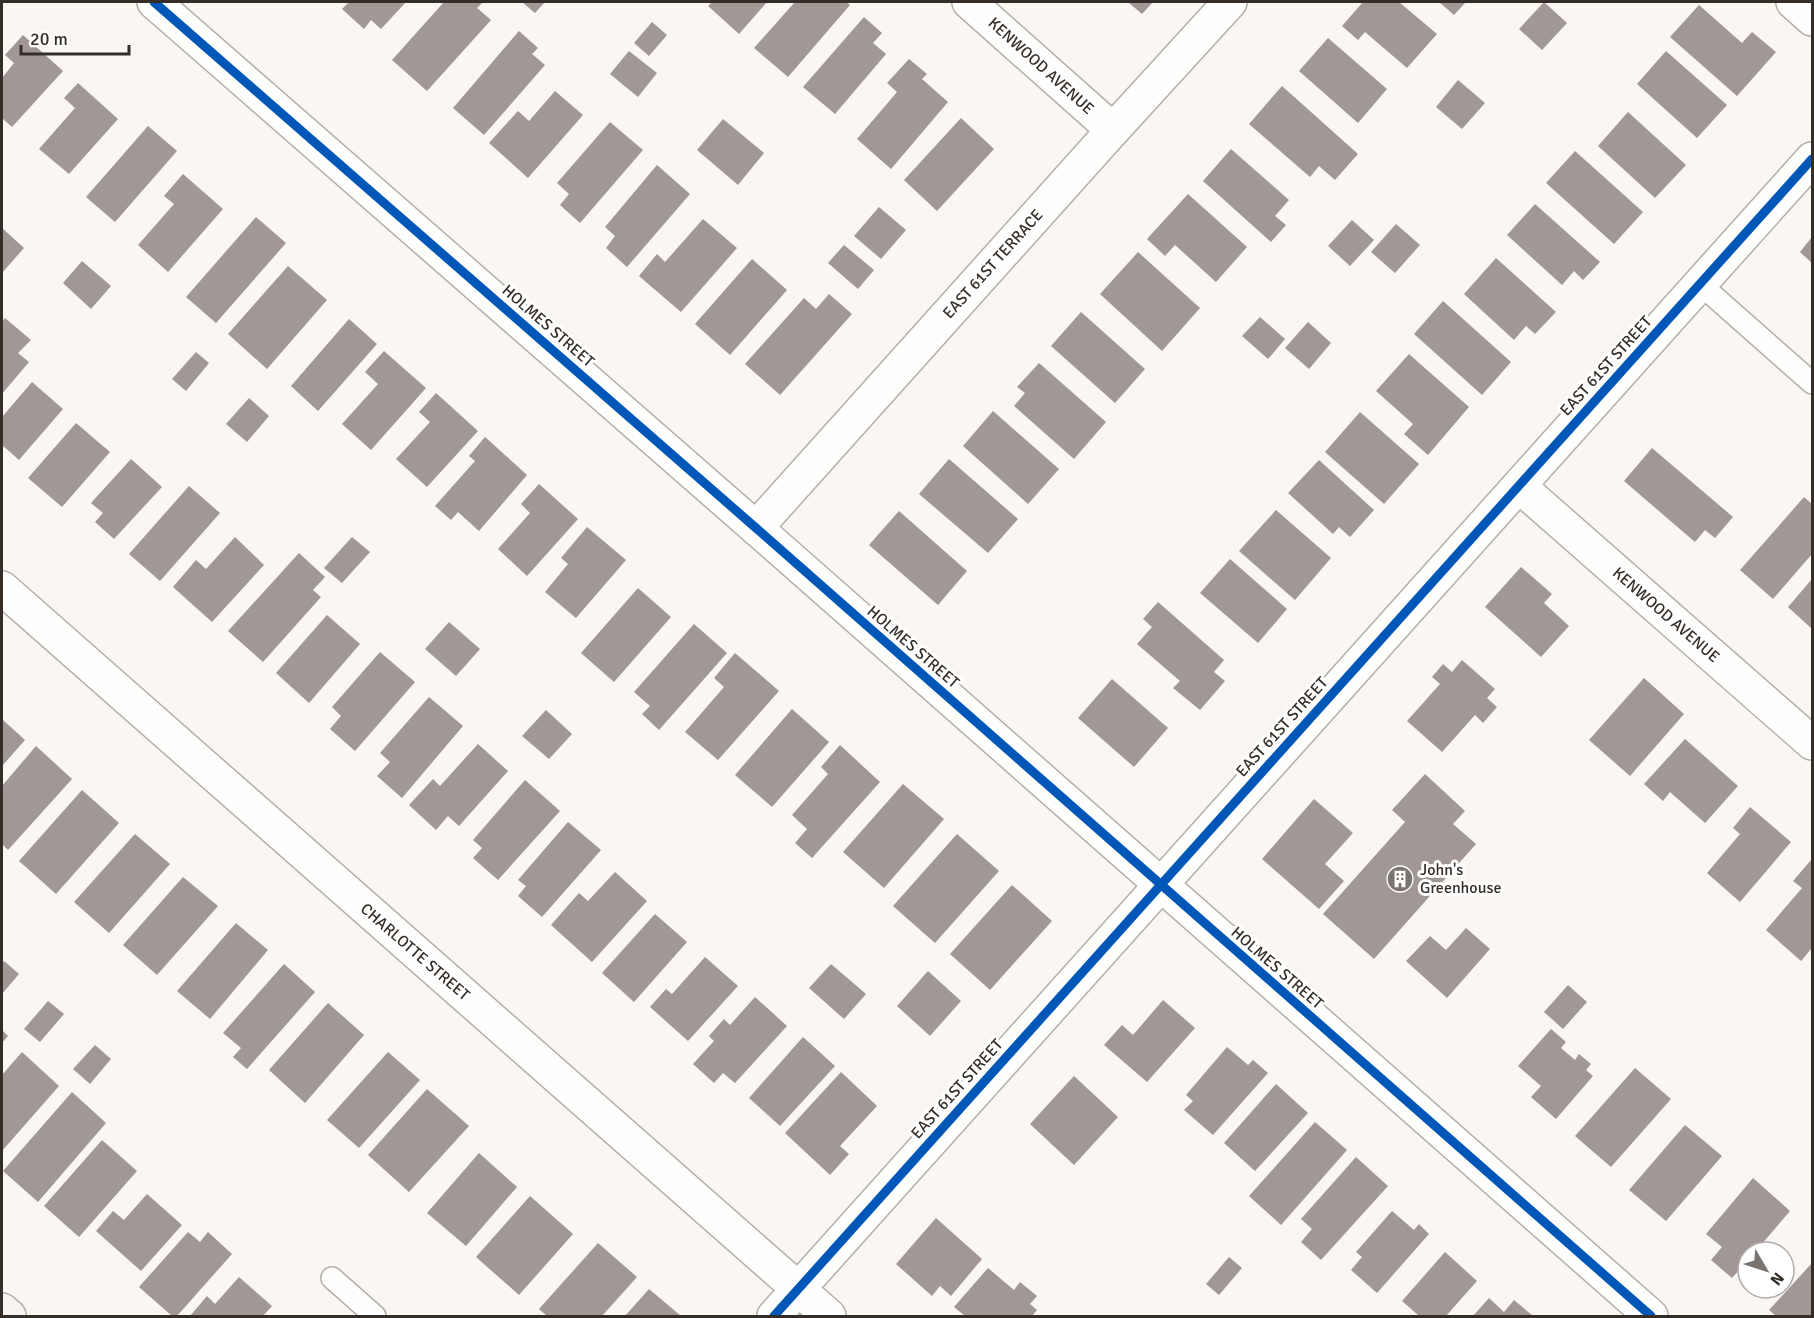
<svg xmlns="http://www.w3.org/2000/svg" width="1814" height="1318" font-family="Signika,sans-serif">
<rect width="100%" height="100%" fill="#faf6f2"/>
<!-- building -->
<g fill="#a19795">
<polygon points="349,2 406,2 381,29 371,20 364,29 342,9"/>
<polygon points="444,2 483,2 477,8 491,20 427,91 392,60"/>
<polygon points="522,2 545,2 535,13"/>
<polygon points="712,2 767,2 739,34 708,6"/>
<polygon points="795,2 846,2 850,5 788,77 754,48"/>
<polygon points="1128,2 1153,2 1142,14"/>
<polygon points="1363,2 1399,2 1437,34 1407,68 1365,32 1358,40 1342,26"/>
<polygon points="1439,2 1466,2 1454,15"/>
<polygon points="1544,2 1567,23 1542,50 1519,29"/>
<polygon points="1699,5 1742,43 1752,32 1776,52 1737,96 1670,37"/>
<polygon points="864,17 882,33 873,43 886,54 835,114 803,87"/>
<polygon points="652,22 667,35 649,56 634,43"/>
<polygon points="519,31 538,48 532,54 545,65 484,135 453,108"/>
<polygon points="23,35 63,71 12,127 2,118 2,78 14,63 5,55"/>
<polygon points="1328,38 1387,89 1358,123 1299,71"/>
<polygon points="629,51 657,73 638,97 610,74"/>
<polygon points="1666,51 1727,105 1697,138 1637,84"/>
<polygon points="909,59 927,74 922,79 948,102 891,169 857,139 897,92 887,83"/>
<polygon points="1458,80 1485,103 1462,129 1436,107"/>
<polygon points="78,83 118,119 69,174 39,149 75,108 64,98"/>
<polygon points="1282,86 1358,154 1335,180 1319,166 1310,177 1249,124"/>
<polygon points="555,91 583,115 528,178 489,143 518,111 529,121"/>
<polygon points="1628,112 1686,165 1655,198 1598,146"/>
<polygon points="961,118 994,149 937,211 904,180"/>
<polygon points="723,119 764,153 738,185 697,150"/>
<polygon points="610,122 643,150 580,223 560,205 569,194 557,183"/>
<polygon points="148,126 177,151 115,222 86,197"/>
<polygon points="1231,149 1289,200 1275,216 1286,225 1271,242 1203,181"/>
<polygon points="1575,151 1643,212 1614,244 1546,183"/>
<polygon points="657,165 690,194 627,267 606,248 615,236 605,227"/>
<polygon points="183,174 223,209 168,272 138,245 174,204 164,196"/>
<polygon points="1188,194 1247,247 1216,282 1175,245 1165,256 1147,239"/>
<polygon points="1535,204 1600,262 1583,280 1574,271 1562,285 1507,235"/>
<polygon points="879,207 906,230 881,259 854,236"/>
<polygon points="256,217 286,243 216,323 186,297"/>
<polygon points="703,219 737,248 681,312 639,276 657,254 665,262"/>
<polygon points="1352,220 1374,240 1350,266 1328,246"/>
<polygon points="1396,224 1420,245 1395,273 1371,252"/>
<polygon points="2,228 24,248 2,273"/>
<polygon points="1812,237 1812,263 1800,252"/>
<polygon points="844,245 874,270 858,289 828,263"/>
<polygon points="1138,252 1200,308 1162,351 1100,294"/>
<polygon points="1496,258 1556,312 1535,334 1526,326 1514,340 1464,294"/>
<polygon points="752,259 787,290 730,355 695,324"/>
<polygon points="82,261 111,286 91,309 63,283"/>
<polygon points="288,266 327,300 267,369 228,334"/>
<polygon points="829,294 852,314 780,395 745,364 804,298 816,309"/>
<polygon points="1443,301 1511,362 1482,395 1414,334"/>
<polygon points="1081,312 1145,369 1115,403 1051,346"/>
<polygon points="1260,317 1285,339 1268,359 1242,336"/>
<polygon points="5,318 31,340 18,353 29,362 2,394 2,322"/>
<polygon points="349,319 377,344 318,411 291,386"/>
<polygon points="1308,322 1331,343 1309,369 1285,348"/>
<polygon points="384,351 426,388 371,450 342,424 378,384 365,372"/>
<polygon points="196,352 209,363 186,391 172,379"/>
<polygon points="1409,354 1469,407 1428,455 1404,434 1413,424 1376,391"/>
<polygon points="1039,363 1106,422 1074,459 1014,406 1025,393 1017,387"/>
<polygon points="32,382 63,409 19,460 2,445 2,417"/>
<polygon points="436,393 478,431 427,487 396,459 430,422 419,412"/>
<polygon points="249,398 269,416 247,442 226,424"/>
<polygon points="993,411 1059,469 1028,504 963,446"/>
<polygon points="1360,412 1419,464 1384,504 1325,452"/>
<polygon points="76,423 110,452 62,507 28,478"/>
<polygon points="485,437 527,475 479,531 458,512 451,520 435,506 475,461 469,456"/>
<polygon points="1652,448 1733,517 1715,538 1705,530 1695,542 1624,481"/>
<polygon points="131,459 162,487 114,539 95,522 103,513 91,503"/>
<polygon points="949,459 1018,519 988,553 919,494"/>
<polygon points="1319,460 1374,510 1350,537 1339,527 1333,534 1288,493"/>
<polygon points="539,484 578,519 527,576 498,549 530,513 521,504"/>
<polygon points="189,486 220,513 160,581 129,554"/>
<polygon points="1804,497 1812,504 1812,554 1773,599 1740,570"/>
<polygon points="1276,510 1331,558 1295,600 1239,551"/>
<polygon points="899,511 967,571 938,605 869,545"/>
<polygon points="587,527 626,560 576,618 545,592 568,564 561,558"/>
<polygon points="235,537 264,565 212,622 173,587 196,560 206,569"/>
<polygon points="352,537 370,552 342,583 324,568"/>
<polygon points="299,553 325,577 313,590 321,597 263,662 228,631"/>
<polygon points="1230,559 1287,609 1258,643 1200,593"/>
<polygon points="1521,567 1552,594 1544,603 1569,626 1541,657 1485,607"/>
<polygon points="1812,579 1812,629 1788,607"/>
<polygon points="638,588 671,617 614,682 581,653"/>
<polygon points="1158,602 1224,660 1214,672 1225,681 1200,710 1173,688 1180,681 1137,644 1152,627 1143,619"/>
<polygon points="327,615 360,644 309,703 276,673"/>
<polygon points="449,622 480,649 456,676 425,649"/>
<polygon points="694,624 727,653 659,730 642,714 650,706 634,692"/>
<polygon points="380,652 415,682 355,751 330,729 341,716 332,707"/>
<polygon points="735,653 779,691 718,760 685,732 724,687 714,678"/>
<polygon points="1462,660 1495,689 1487,698 1497,707 1483,723 1475,715 1442,752 1407,721 1440,684 1432,677 1443,664 1452,672"/>
<polygon points="1644,678 1684,714 1630,776 1589,740"/>
<polygon points="1112,679 1168,728 1134,767 1078,718"/>
<polygon points="429,697 463,726 402,798 377,776 390,762 380,753"/>
<polygon points="792,709 829,742 772,807 735,775"/>
<polygon points="546,710 572,734 549,759 522,736"/>
<polygon points="3,720 25,740 2,766 2,722"/>
<polygon points="1685,739 1738,786 1705,823 1670,792 1663,801 1644,784"/>
<polygon points="478,744 508,771 459,826 448,816 436,830 409,805 433,779 440,786"/>
<polygon points="840,745 880,782 812,858 795,843 807,829 792,815 828,774 821,767"/>
<polygon points="36,746 72,779 8,850 2,844 2,786"/>
<polygon points="1425,774 1465,811 1453,824 1476,844 1374,959 1323,914 1405,822 1392,810"/>
<polygon points="525,780 560,811 498,880 473,858 482,848 473,840"/>
<polygon points="903,784 944,819 884,888 843,852"/>
<polygon points="82,790 119,823 56,894 19,861"/>
<polygon points="1314,799 1353,833 1325,864 1344,881 1319,909 1262,859"/>
<polygon points="1750,807 1791,842 1740,902 1707,873 1740,834 1733,828"/>
<polygon points="568,822 601,850 542,917 518,896 526,886 518,880"/>
<polygon points="135,834 170,864 109,933 74,902"/>
<polygon points="957,834 999,871 935,943 893,906"/>
<polygon points="1812,859 1812,948 1801,961 1766,930 1802,888 1793,881"/>
<polygon points="615,872 647,901 592,962 551,925 579,893 588,901"/>
<polygon points="183,877 218,906 157,975 123,945"/>
<polygon points="1012,885 1052,921 990,990 950,954"/>
<polygon points="655,914 687,942 634,1002 602,973"/>
<polygon points="236,923 268,950 210,1019 177,991"/>
<polygon points="1466,928 1490,949 1447,998 1406,961 1430,936 1446,950"/>
<polygon points="705,957 738,986 688,1041 650,1007 666,989 672,994"/>
<polygon points="4,961 19,974 2,994 2,964"/>
<polygon points="284,964 315,992 247,1069 233,1057 241,1048 223,1033"/>
<polygon points="831,964 866,994 844,1019 809,988"/>
<polygon points="928,971 961,1001 930,1036 897,1006"/>
<polygon points="1568,985 1587,1002 1563,1029 1544,1012"/>
<polygon points="755,997 787,1026 735,1083 723,1073 714,1083 693,1064 714,1041 709,1036 724,1019 730,1025"/>
<polygon points="1163,1000 1195,1028 1147,1082 1104,1045 1122,1025 1133,1035"/>
<polygon points="48,1001 64,1014 40,1042 24,1029"/>
<polygon points="328,1003 364,1035 305,1103 269,1070"/>
<polygon points="1551,1029 1566,1042 1561,1048 1575,1060 1579,1054 1591,1064 1586,1070 1593,1076 1556,1119 1531,1097 1541,1086 1518,1066"/>
<polygon points="2,1030 8,1036 2,1043"/>
<polygon points="803,1037 835,1066 780,1126 749,1098"/>
<polygon points="95,1045 111,1059 90,1084 73,1069"/>
<polygon points="1227,1047 1248,1065 1253,1060 1268,1073 1213,1135 1184,1110 1193,1101 1186,1095"/>
<polygon points="22,1052 59,1086 2,1151 2,1075"/>
<polygon points="388,1052 420,1080 359,1148 327,1120"/>
<polygon points="1635,1068 1671,1099 1611,1167 1575,1136"/>
<polygon points="841,1072 877,1106 840,1146 849,1154 830,1175 785,1133"/>
<polygon points="1074,1076 1118,1117 1074,1165 1030,1124"/>
<polygon points="1276,1084 1308,1113 1255,1171 1224,1143"/>
<polygon points="427,1089 469,1126 409,1192 368,1155"/>
<polygon points="72,1092 106,1123 38,1202 3,1171"/>
<polygon points="1315,1122 1347,1150 1281,1225 1249,1196"/>
<polygon points="1685,1125 1722,1156 1666,1221 1629,1190"/>
<polygon points="102,1140 137,1171 79,1237 44,1206"/>
<polygon points="479,1153 517,1187 466,1246 427,1213"/>
<polygon points="1356,1157 1388,1186 1321,1260 1301,1242 1312,1229 1301,1219"/>
<polygon points="1753,1178 1790,1211 1755,1252 1748,1252 1748,1260 1732,1278 1711,1260 1722,1247 1706,1234"/>
<polygon points="147,1194 182,1225 141,1271 96,1231 113,1211 124,1220"/>
<polygon points="530,1196 573,1234 519,1295 476,1257"/>
<polygon points="1392,1211 1414,1230 1419,1224 1429,1234 1377,1293 1351,1270 1362,1257 1356,1252"/>
<polygon points="936,1218 982,1259 951,1296 940,1286 932,1296 896,1264"/>
<polygon points="188,1232 200,1242 208,1232 232,1254 177,1316 172,1316 139,1287"/>
<polygon points="598,1243 637,1277 602,1316 547,1316 539,1309"/>
<polygon points="1445,1252 1477,1281 1446,1316 1419,1316 1402,1301"/>
<polygon points="1229,1257 1242,1268 1219,1295 1206,1284"/>
<polygon points="1812,1263 1812,1316 1776,1316 1769,1310"/>
<polygon points="988,1268 1014,1290 1020,1282 1037,1296 1030,1304 1037,1310 1032,1316 965,1316 954,1307"/>
<polygon points="239,1277 272,1306 263,1316 190,1316 207,1296 215,1304"/>
<polygon points="649,1289 681,1316 625,1316"/>
<polygon points="1489,1298 1504,1312 1514,1300 1533,1316 1473,1316"/>
</g>
<g fill="none" stroke-linecap="round" stroke-linejoin="round">
<defs>
<g id="lane">
<polyline points="1700,284 1812,383"/>
<polyline points="332,1278 375,1316"/>
</g>
<g id="street">
<polyline points="154,2 756,528 1651,1316"/>
<polyline points="969,2 1113,130"/>
<polyline points="1793,2 1812,19"/>
<polyline points="1519,486 1812,743"/>
<polyline points="756,528 1113,130 1230,2"/>
<polyline points="2,588 829,1316"/>
<polyline points="774,1316 1812,159"/>
</g>
<polyline id="secondary" points="2,1310 9,1316"/>
</defs>
<!-- lane casing -->
<use href="#lane" stroke="#b4afaa" stroke-width="24"/>
<!-- street casing -->
<use href="#street" stroke="#b4afaa" stroke-width="36"/>
<!-- secondary casing -->
<use href="#secondary" stroke="#b4afaa" stroke-width="36"/>
<!-- lane -->
<use href="#lane" stroke="#fefefd" stroke-width="21"/>
<!-- street -->
<use href="#street" stroke="#fefefd" stroke-width="33"/>
<!-- secondary -->
<use href="#secondary" stroke="#f7f3f1" stroke-width="33"/>
<defs>
<g id="cycleway">
<polyline points="154,2 756,528 1651,1316"/>
<polyline points="774,1316 1812,159"/>
</g>
</defs>
<!-- cycleway casing -->
<use href="#cycleway" stroke="#fff" stroke-width="13"/>
<!-- cycleway -->
<use href="#cycleway" stroke="#0057b8" stroke-width="9"/>
</g>
<!-- icons -->
<defs>
<symbol id="building-disc" viewBox="-11 -11 22 22"><circle r="9.5" fill="#7a746f" stroke="#fff"/><path d="M-4-6H4V6H1V3H-1V6H-4ZM-2.5-4.3h1.7v1.8h-1.7ZM.8-4.3h1.7v1.8H.8ZM-2.5-1h1.7V.8h-1.7ZM.8-1h1.7V.8H.8Z" fill="#fff"/></symbol>
</defs>
<g fill-rule="evenodd">
<use href="#building-disc" x="1385" y="864" width="30" height="30"/>
</g>
<g text-anchor="middle" dominant-baseline="central" stroke-width="6" stroke-linejoin="round" paint-order="stroke">
<!-- street labels -->
<g font-size="16" fill="#352e28" stroke="#fff">
<text transform="translate(1041 66) rotate(42)">KENWOOD AVENUE</text>
<text transform="translate(993 264) rotate(-48)">EAST 61ST TERRACE</text>
<text transform="translate(548 326) rotate(41)">HOLMES STREET</text>
<text transform="translate(1606 366) rotate(-48)">EAST 61ST STREET</text>
<text transform="translate(1666 615) rotate(41)">KENWOOD AVENUE</text>
<text transform="translate(913 647) rotate(41)">HOLMES STREET</text>
<text transform="translate(1282 727) rotate(-48)">EAST 61ST STREET</text>
<text transform="translate(415 952) rotate(41)">CHARLOTTE STREET</text>
<text transform="translate(1277 968) rotate(41)">HOLMES STREET</text>
<text transform="translate(957 1089) rotate(-48)">EAST 61ST STREET</text>
</g>
<!-- poi labels -->
<g font-size="16" fill="#352e28" stroke="#fff" text-anchor="start">
<text x="1420" y="870">John's<tspan x="1420" dy="18">Greenhouse</tspan></text>
</g>
</g>
<!-- border -->
<rect width="1814" height="1318" fill="none" stroke="#352e28" stroke-width="6"/>
<!-- north arrow -->
<g transform="translate(1766 1270) rotate(129)"><circle r="28" fill="#ffffff" stroke="#aeaba9" stroke-width="1.5"/>
<path d="M0-4.5L10 22L0 15L-10 22Z" fill="#7a746f"/>
<text y="-9" font-size="16" font-weight="bold" text-anchor="middle" fill="#352e28">N</text>
</g>
<!-- scale -->
<path d="M21 45v9h108v-9" fill="none" stroke="#352e28" stroke-width="3"/>
<text x="30" y="45" font-size="18" fill="#352e28" stroke="#ffffff" stroke-width="4.5" paint-order="stroke">20 m</text>
</svg>
